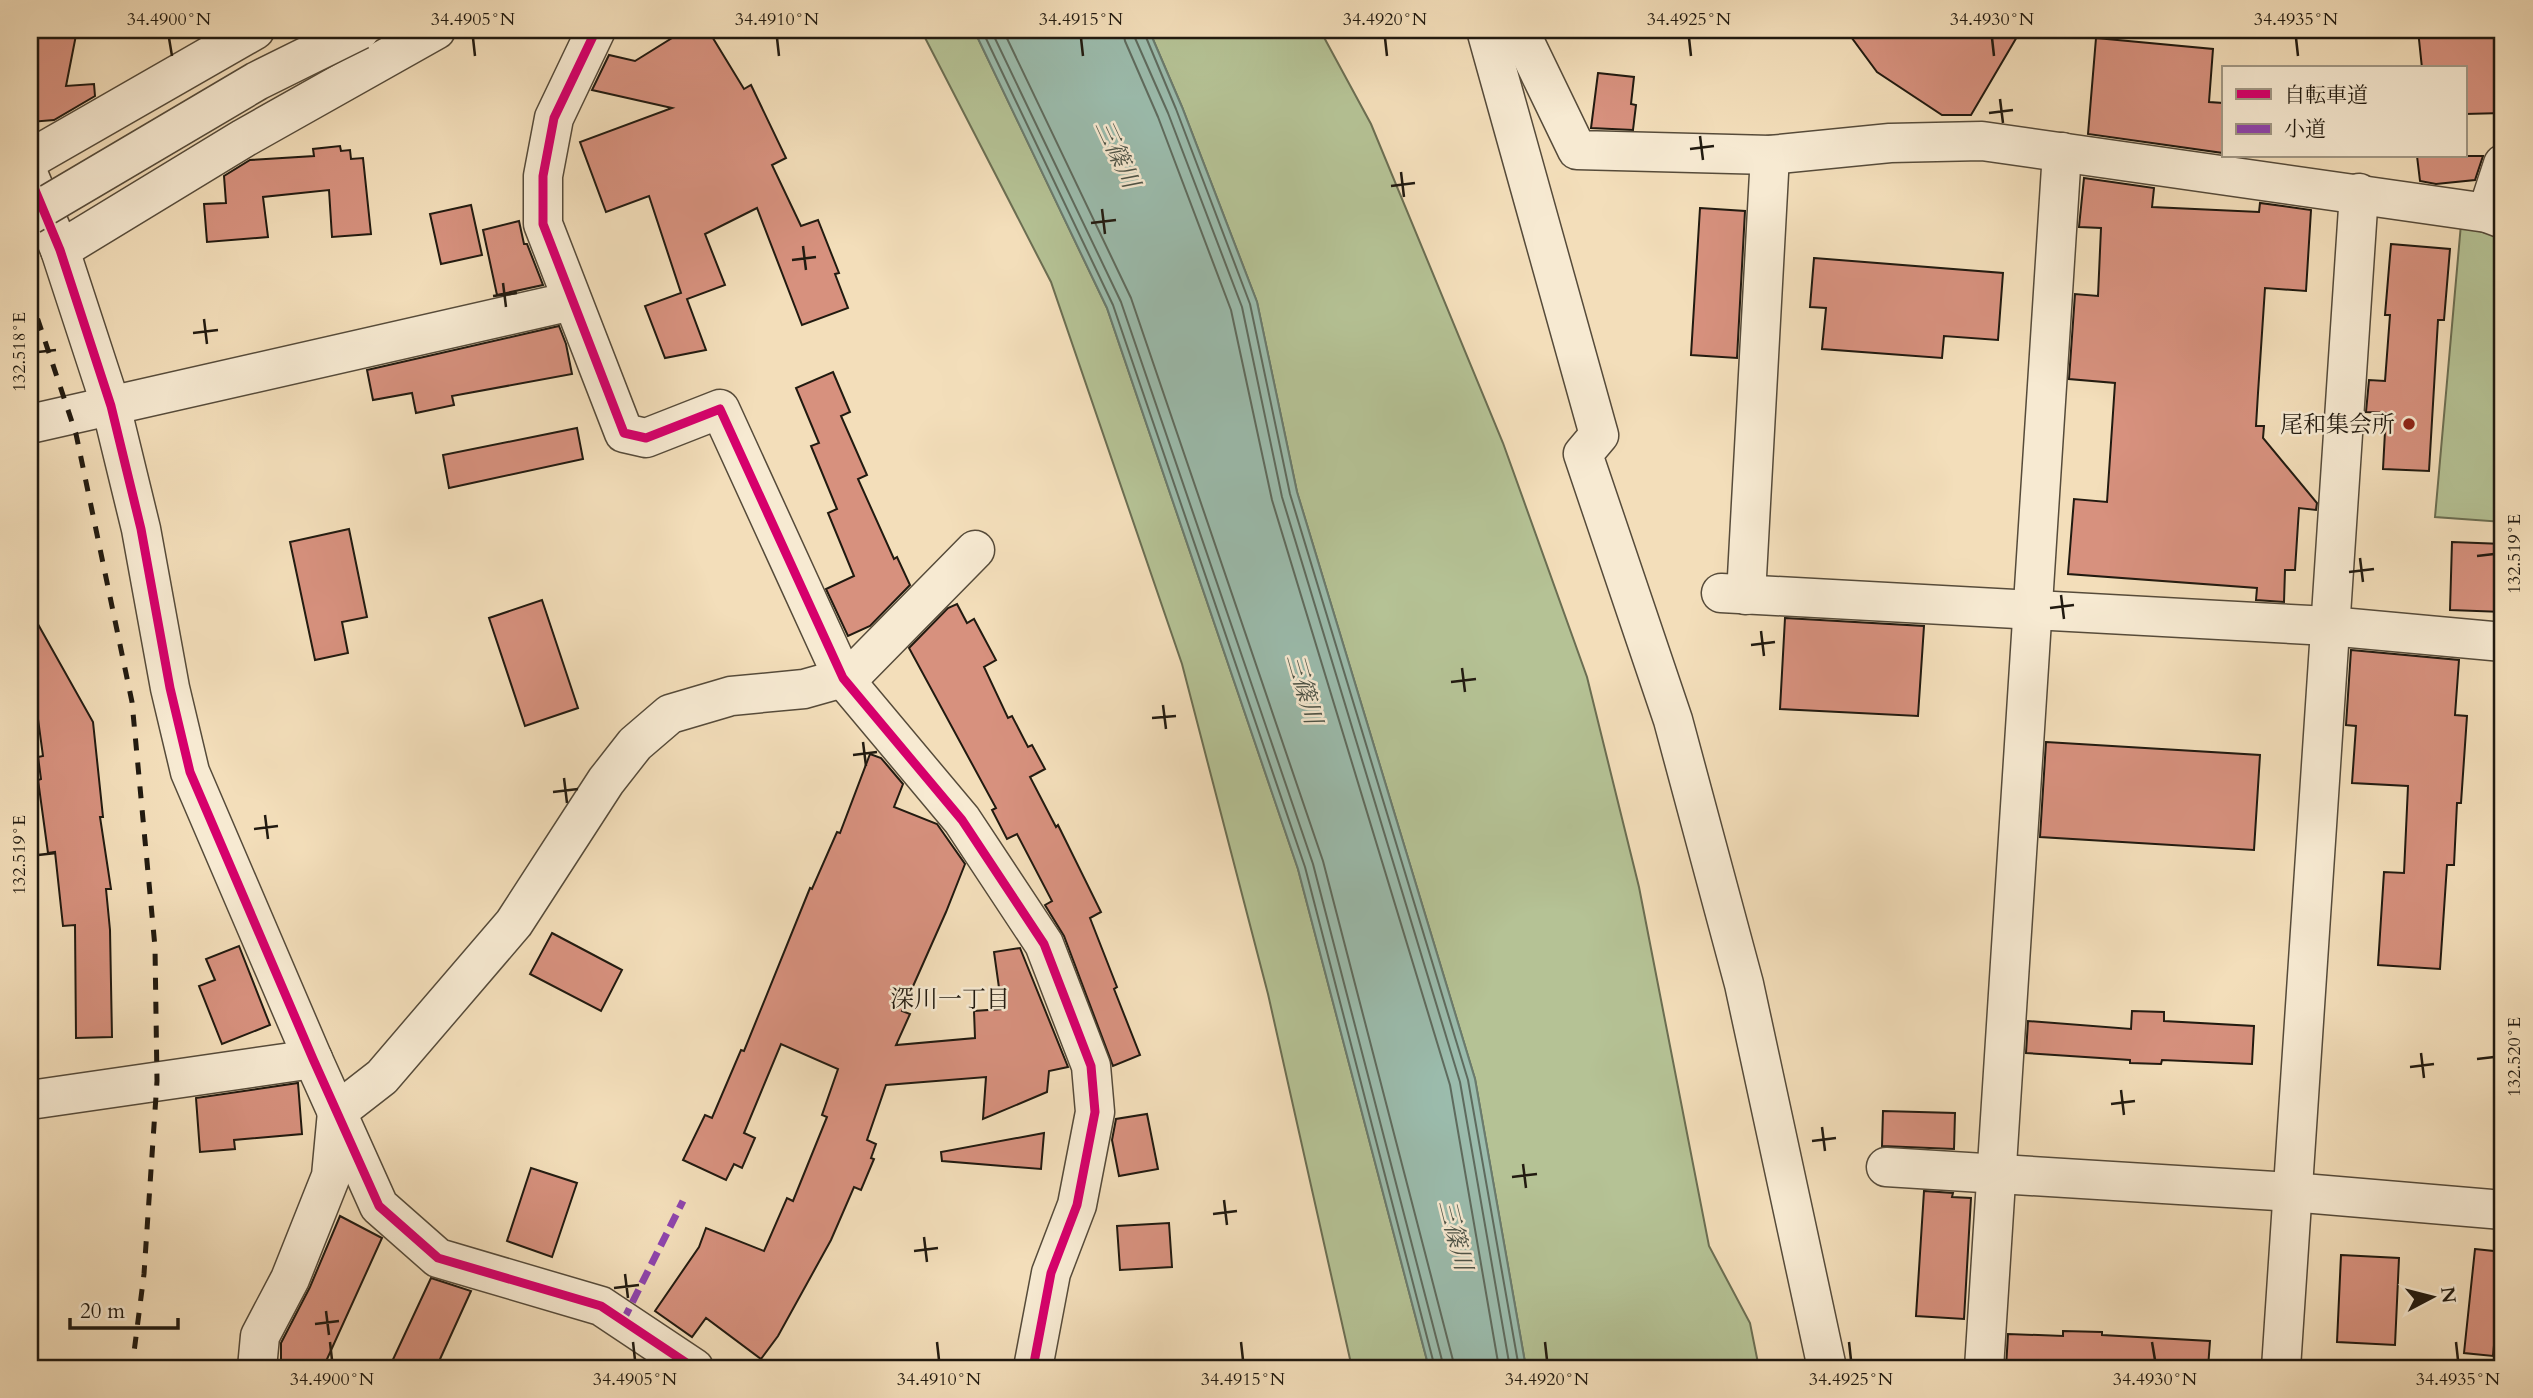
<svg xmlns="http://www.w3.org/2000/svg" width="2533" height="1398" font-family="Cardo,'Noto Serif JP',serif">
<rect width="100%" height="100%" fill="#f3deba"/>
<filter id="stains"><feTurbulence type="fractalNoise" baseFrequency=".00286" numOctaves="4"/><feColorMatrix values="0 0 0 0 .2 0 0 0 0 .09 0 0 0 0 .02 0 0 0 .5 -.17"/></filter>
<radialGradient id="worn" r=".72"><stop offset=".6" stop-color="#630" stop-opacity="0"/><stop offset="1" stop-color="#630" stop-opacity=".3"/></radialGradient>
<!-- green -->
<g fill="#b5c295" stroke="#6b6e52" stroke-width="2">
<polygon points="921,30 974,30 1107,308 1298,869 1429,1368 1352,1368 1268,994 1182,664 1051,282"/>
<polygon points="1149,30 1320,30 1371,124 1503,443 1587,677 1639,887 1709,1246 1750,1323 1759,1368 1526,1368 1475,1079 1297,492 1257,302 1182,107"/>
<polygon points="2461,224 2503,234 2503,522 2435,517"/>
</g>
<!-- water -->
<polygon fill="#9bbcad" stroke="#6a7b6e" stroke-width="2" points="974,30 1149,30 1182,107 1257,302 1297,492 1475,1079 1526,1368 1429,1368 1298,869 1107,308"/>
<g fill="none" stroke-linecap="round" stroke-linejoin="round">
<!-- shore -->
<g stroke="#5e6b5e" stroke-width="2">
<polyline points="982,30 1113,305 1305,867 1435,1368"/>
<polyline points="991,30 1121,302 1313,864 1444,1368"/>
<polyline points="1003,30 1131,298 1323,861 1455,1368"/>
<polyline points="1123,30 1125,41 1158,117 1231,310 1272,500 1450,1085 1499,1368"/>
<polyline points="1134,30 1135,38 1168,113 1242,307 1282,497 1460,1082 1510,1368"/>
<polyline points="1143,30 1176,109 1250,304 1290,494 1468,1080 1519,1368"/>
</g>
</g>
<!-- building -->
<g fill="#d7917e" stroke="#211a10" stroke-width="2">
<polygon points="30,30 77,30 66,86 94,84 95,96 54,120 30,122"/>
<polygon points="685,30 708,30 744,89 751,85 786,158 772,165 801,226 818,220 839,273 835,274 848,308 802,325 757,208 705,234 725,285 687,299 706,350 665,358 645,306 681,293 649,196 606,212 580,142 672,108 592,90 609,55 635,61"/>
<polygon points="1846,30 2021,30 1971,115 1942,115 1877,72"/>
<polygon points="2418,30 2458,30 2458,33 2503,33 2503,113 2465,114 2465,68 2422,68"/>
<polygon points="2096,38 2213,49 2209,102 2223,103 2223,153 2088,134"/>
<polygon points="1598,73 1634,77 1631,104 1636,105 1633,130 1591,128"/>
<polygon points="340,146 341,151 350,150 351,159 363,158 371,234 332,237 329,190 263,197 268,237 207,242 204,204 226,203 224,176 250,160 314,156 313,149"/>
<polygon points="2417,156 2483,156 2475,180 2436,184 2420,181"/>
<polygon points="2084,178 2154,188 2152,207 2259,212 2260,203 2311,210 2306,291 2265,288 2258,393 2256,426 2264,426 2263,438 2317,503 2316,510 2299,508 2295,570 2285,570 2284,602 2256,600 2257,588 2068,574 2074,499 2107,502 2115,383 2069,379 2075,294 2098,296 2101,228 2079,227"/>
<polygon points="471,205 482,255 441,264 430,214"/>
<polygon points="1700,208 1745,211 1737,358 1691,355"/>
<polygon points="519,221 524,244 527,244 543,285 497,295 483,230"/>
<polygon points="2391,244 2450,249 2444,320 2438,320 2429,471 2383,469 2386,413 2366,412 2369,380 2385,381 2390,315 2385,315"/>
<polygon points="1814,258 2003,273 1998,340 1944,336 1942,358 1822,349 1826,308 1810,307"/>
<polygon points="559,326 566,344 572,374 452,396 454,405 416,413 412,393 373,400 367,370"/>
<polygon points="833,372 850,412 841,416 867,475 858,479 894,559 897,557 910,585 870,626 848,636 826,589 854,576 828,513 837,509 811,446 819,443 796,388"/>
<polygon points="577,428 583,459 449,488 443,455"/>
<polygon points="349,529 367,617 342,622 348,653 315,660 290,542"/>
<polygon points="2452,542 2503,544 2503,612 2450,610"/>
<polygon points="542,600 578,708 525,726 489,618"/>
<polygon points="957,604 967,623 974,619 996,660 984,667 1008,718 1012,716 1028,747 1032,745 1045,769 1030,777 1056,827 1058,825 1101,912 1090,918 1117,987 1114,989 1140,1055 1113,1066 1064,936 1045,905 1052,901 1017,834 1007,839 992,810 996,808 909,648 948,608"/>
<polygon points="30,610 93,722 103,817 100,817 111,889 106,889 110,930 112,1037 76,1038 75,925 63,926 55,852 48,853 38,780 41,779 38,757 43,756 38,719 30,705"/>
<polygon points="1785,618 1924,626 1918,716 1780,709"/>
<polygon points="2351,650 2459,660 2455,715 2467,716 2461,803 2457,803 2454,865 2447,865 2440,969 2378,965 2384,872 2404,873 2408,786 2352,783 2356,726 2346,725"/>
<polygon points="2046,742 2260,755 2254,850 2040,837"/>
<polygon points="870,754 881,758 903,784 894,807 937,824 965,864 946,912 902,1011 910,1014 896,1045 975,1038 974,1011 1002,1009 994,952 1020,948 1068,1067 1049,1071 1047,1092 983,1119 986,1077 886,1085 867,1140 876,1144 871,1158 874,1159 861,1190 854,1187 831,1240 778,1336 761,1359 706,1318 692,1337 655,1311 699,1247 706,1228 764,1251 787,1198 793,1201 827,1117 822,1115 838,1069 781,1044 744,1133 755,1138 742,1168 734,1164 726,1180 683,1160 705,1115 712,1118 741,1050 744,1051 810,888 812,889 837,832 840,833"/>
<polygon points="552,933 622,970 601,1011 530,974"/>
<polygon points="239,946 270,1025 222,1044 199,986 215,980 206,959"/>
<polygon points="2132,1011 2164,1012 2164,1021 2254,1026 2252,1064 2162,1060 2161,1064 2130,1063 2130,1060 2026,1053 2028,1021 2131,1029"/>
<polygon points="298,1083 302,1134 234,1140 235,1149 200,1152 196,1098"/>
<polygon points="1883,1111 1955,1113 1954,1149 1882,1146"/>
<polygon points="1147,1114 1158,1169 1119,1176 1112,1140 1116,1119"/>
<polygon points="1044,1133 1041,1169 942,1161 941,1152"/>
<polygon points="531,1168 577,1183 552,1257 507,1241"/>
<polygon points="1924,1191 1953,1193 1952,1197 1971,1198 1964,1319 1916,1316"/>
<polygon points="340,1216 382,1238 323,1368 281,1368 281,1343 310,1287"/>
<polygon points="1169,1223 1172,1267 1120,1270 1117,1226"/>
<polygon points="2475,1249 2503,1252 2503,1325 2496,1324 2493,1356 2464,1353"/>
<polygon points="2341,1255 2399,1258 2395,1345 2337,1342"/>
<polygon points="431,1278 471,1291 436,1368 389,1368"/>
<polygon points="2063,1331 2102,1332 2102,1335 2210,1341 2208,1368 2006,1368 2008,1334 2063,1336"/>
</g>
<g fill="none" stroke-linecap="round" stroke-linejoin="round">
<defs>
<g id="minor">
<polyline points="596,30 554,118 543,176 543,224 624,433 646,438 720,409 843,678 962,820 1044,944 1091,1066 1095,1112 1077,1205 1051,1273 1033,1368"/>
<polyline points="1486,30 1599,435 1583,454 1673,720 1744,984 1827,1368"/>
<polyline points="1519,30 1577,150 1770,155 1890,143 1982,141 2487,213 2503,219"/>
<polyline points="30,159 255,30"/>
<polyline points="30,178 60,250 111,406 141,529 170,688 190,772 313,1059 379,1206 438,1258 601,1306 694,1368"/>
<polyline points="2487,213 2503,164"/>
<polyline points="60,250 244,138 436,30"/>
<polyline points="30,424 572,301"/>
<polyline points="1721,593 2329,626 2503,642"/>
<polyline points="1746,595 1770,155"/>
<polyline points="30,1100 313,1059"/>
<polyline points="1886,1167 2291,1192 2503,1210"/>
<polyline points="257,1368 260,1336 290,1279 331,1176 337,1112 382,1077 514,923 606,781 635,744 670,714 731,696 804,689 843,678 858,669 975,550"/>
<polyline points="1984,1368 2062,152"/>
<polyline points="2281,1368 2359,193"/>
</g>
</defs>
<!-- minor casing -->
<use href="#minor" stroke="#564b3a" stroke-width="41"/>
<!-- minor -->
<use href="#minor" stroke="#f7ead2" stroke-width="38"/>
<!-- rail -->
<polyline stroke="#211a10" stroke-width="5" stroke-dasharray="12 12" stroke-linecap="butt" points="30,296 76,434 132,702 155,947 157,1081 144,1274 132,1368"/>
<defs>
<polyline id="minor-bridge" points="30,215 257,81 360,30"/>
</defs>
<!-- minor-bridge casing -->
<use href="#minor-bridge" stroke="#564b3a" stroke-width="41" stroke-linecap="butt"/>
<!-- minor-bridge -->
<use href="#minor-bridge" stroke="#f7ead2" stroke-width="38"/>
<!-- quiet -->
<polyline stroke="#8e44ad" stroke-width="7" stroke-dasharray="14 7" stroke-linecap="butt" points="623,1321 683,1201"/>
<defs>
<g id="cycleway">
<polyline points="596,30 554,118 543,176 543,224 624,433 646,438 720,409 843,678 962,820 1044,944 1091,1066 1095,1112 1077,1205 1051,1273 1033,1368"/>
<polyline points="30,178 60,250 111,406 141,529 170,688 190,772 313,1059 379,1206 438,1258 601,1306 694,1368"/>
</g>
</defs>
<!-- cycleway casing -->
<use href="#cycleway" stroke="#f7ead2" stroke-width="13"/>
<!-- cycleway -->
<use href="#cycleway" stroke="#d6006c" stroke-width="9"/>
</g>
<!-- ticks -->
<path fill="none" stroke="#211a10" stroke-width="2.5" d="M 169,38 L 172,56M 473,38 L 475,56M 777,38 L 779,56M 1081,38 L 1083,56M 1385,38 L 1387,56M 1689,38 L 1691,56M 1992,38 L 1994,56M 2296,38 L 2298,56M 2000,99 L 2003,123M 1989,113 L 2013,110M 1700,136 L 1703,160M 1690,149 L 1714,146M 1401,172 L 1404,197M 1391,186 L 1415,183M 1102,209 L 1105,234M 1091,223 L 1116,220M 803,246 L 806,270M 792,260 L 816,257M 503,283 L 506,307M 493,296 L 517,293M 204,319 L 207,344M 193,333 L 218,330M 38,352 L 56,350M 2477,556 L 2494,554M 2360,558 L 2363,582M 2349,572 L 2374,569M 2061,595 L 2064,619M 2050,608 L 2074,605M 1761,631 L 1764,656M 1751,645 L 1775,642M 1462,668 L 1465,692M 1451,682 L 1476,679M 1163,705 L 1166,729M 1152,718 L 1176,716M 863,742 L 866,766M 853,755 L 877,752M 564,778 L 567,803M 553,792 L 578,789M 265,815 L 268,839M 254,829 L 278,826M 38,855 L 56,853M 2421,1053 L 2424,1078M 2477,1059 L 2494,1057M 2410,1067 L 2434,1064M 2121,1090 L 2124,1115M 2111,1104 L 2135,1101M 1822,1127 L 1825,1151M 1812,1141 L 1836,1138M 1523,1164 L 1526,1188M 1512,1177 L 1537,1174M 1224,1200 L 1227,1225M 1213,1214 L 1237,1211M 924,1237 L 927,1262M 914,1251 L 938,1248M 625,1274 L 628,1298M 614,1288 L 639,1285M 326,1311 L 329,1335M 315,1324 L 339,1321M 330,1342 L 332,1360M 633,1342 L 635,1360M 937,1342 L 939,1360M 1241,1342 L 1243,1360M 1545,1342 L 1547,1360M 1849,1342 L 1851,1360M 2152,1342 L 2155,1360M 2456,1342 L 2458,1360"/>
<!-- markers -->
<circle fill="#8f2418" stroke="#f7ead2" stroke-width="2.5" cx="2409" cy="424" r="7"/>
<g text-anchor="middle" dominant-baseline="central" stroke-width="5" stroke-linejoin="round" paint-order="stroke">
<!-- poi labels -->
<g font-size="23" fill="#211a10" stroke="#f7ead2" text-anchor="end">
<text x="2395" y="424">尾和集会所</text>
</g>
<!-- water labels -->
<g font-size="24" font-style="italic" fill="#4c5347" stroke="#f7ead2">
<text transform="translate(1117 154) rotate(65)">三篠川</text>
<text transform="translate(1304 689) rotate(74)">三篠川</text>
<text transform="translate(1455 1235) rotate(76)">三篠川</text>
</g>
<!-- neighbourhood labels -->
<g font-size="24" fill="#211a10" stroke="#f7ead2">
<text x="950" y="999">深川一丁目</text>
</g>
</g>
<!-- margin -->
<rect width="2533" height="1398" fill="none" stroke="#f3deba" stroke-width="77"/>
<!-- legend -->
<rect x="2222" y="66" width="245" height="91" fill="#f7ead2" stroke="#a19784" stroke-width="2"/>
<rect x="2236" y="89" width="35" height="10" fill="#d6006c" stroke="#a19784" stroke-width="2"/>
<text x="2284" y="102" font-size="21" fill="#211a10">自転車道</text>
<rect x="2236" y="124" width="35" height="10" fill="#8e44ad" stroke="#a19784" stroke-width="2"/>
<text x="2284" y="136" font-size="21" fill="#211a10">小道</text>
<!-- north arrow -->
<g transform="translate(2432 1297) rotate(83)" stroke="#f7ead2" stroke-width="5" paint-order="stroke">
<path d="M0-5L12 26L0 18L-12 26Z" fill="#211a10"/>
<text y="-10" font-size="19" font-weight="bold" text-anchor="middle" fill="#211a10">N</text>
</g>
<!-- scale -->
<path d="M70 1318v10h108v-10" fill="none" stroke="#211a10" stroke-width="3.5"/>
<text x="80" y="1318" font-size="21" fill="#211a10" stroke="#f7ead2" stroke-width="5" paint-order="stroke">20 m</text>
<rect x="38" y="38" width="2456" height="1322" fill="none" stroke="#211a10" stroke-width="2.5"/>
<g font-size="18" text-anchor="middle" fill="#211a10">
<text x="169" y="25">34.4900°N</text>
<text x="473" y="25">34.4905°N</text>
<text x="777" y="25">34.4910°N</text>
<text x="1081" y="25">34.4915°N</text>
<text x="1385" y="25">34.4920°N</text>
<text x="1689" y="25">34.4925°N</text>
<text x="1992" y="25">34.4930°N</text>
<text x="2296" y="25">34.4935°N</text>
<text transform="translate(19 352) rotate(-90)" y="6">132.518°E</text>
<text transform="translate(2514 554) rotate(-90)" y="6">132.519°E</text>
<text transform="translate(19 855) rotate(-90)" y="6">132.519°E</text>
<text transform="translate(2514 1057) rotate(-90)" y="6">132.520°E</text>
<text x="332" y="1385">34.4900°N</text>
<text x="635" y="1385">34.4905°N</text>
<text x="939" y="1385">34.4910°N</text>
<text x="1243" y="1385">34.4915°N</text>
<text x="1547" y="1385">34.4920°N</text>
<text x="1851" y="1385">34.4925°N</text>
<text x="2155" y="1385">34.4930°N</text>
<text x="2458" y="1385">34.4935°N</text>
</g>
<rect width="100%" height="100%" filter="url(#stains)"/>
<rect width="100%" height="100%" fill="url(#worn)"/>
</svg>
